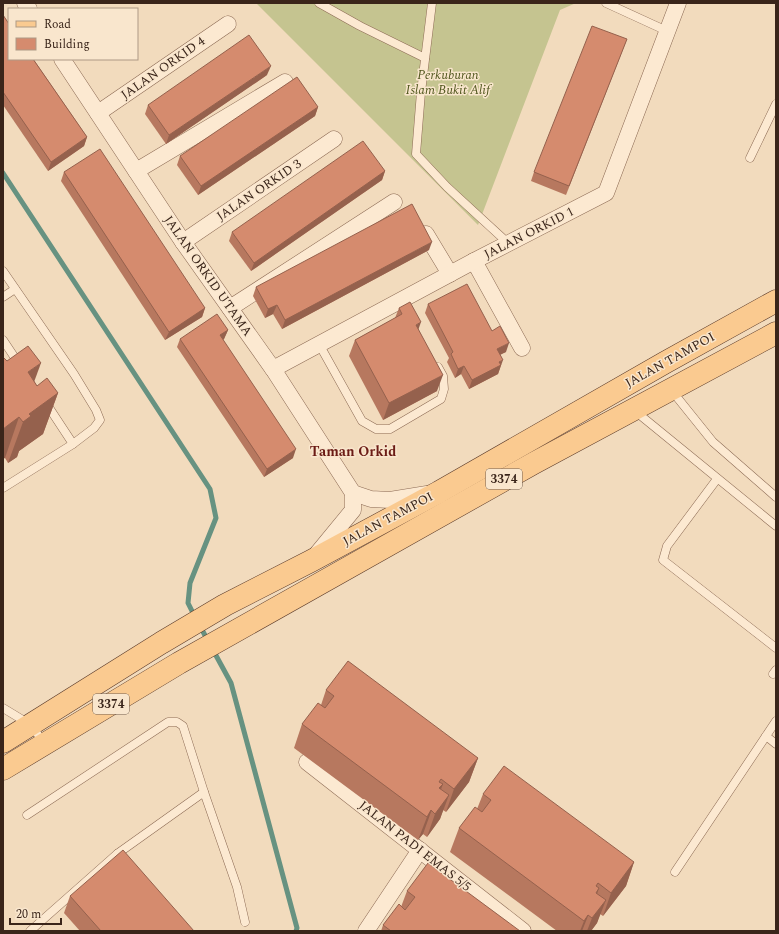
<svg xmlns="http://www.w3.org/2000/svg" width="779" height="934" font-family="Spectral,serif">
<rect width="100%" height="100%" fill="#f2dbbd"/>
<!-- cemetery -->
<polygon fill="#c5c490" points="256,3 576,3 560,10 478,225"/>
<g fill="none" stroke-linecap="round" stroke-linejoin="round">
<!-- stream -->
<g stroke="#679281" stroke-width="5">
<polyline points="3,173 210,489 216,518 190,583 188,603 195,617"/>
<polyline points="200,626 208,641"/>
<polyline points="213,650 231,683 297,928 296,931"/>
</g>
<defs>
<g id="lane">
<polyline points="319,3 360,26 425,58"/>
<polyline points="432,3 421,92 416,154 447,187 508,243"/>
<polyline points="606,3 667,31"/>
<polyline points="750,158 776,104"/>
<polyline points="3,271 74,374 96,410 100,420 94,428 73,444 3,488"/>
<polyline points="3,297 15,289"/>
<polyline points="3,340 19,364"/>
<polyline points="319,344 362,421 376,429 390,429 441,399 444,389 443,376 438,367"/>
<polyline points="672,391 713,442 776,497"/>
<polyline points="46,403 73,444"/>
<polyline points="635,411 776,526"/>
<polyline points="717,479 667,546 663,560 776,648"/>
<polyline points="773,674 776,670"/>
<polyline points="3,708 31,725 44,743"/>
<polyline points="776,721 766,736 776,744"/>
<polyline points="27,815 168,722 177,722 183,726 204,792 237,887 245,922"/>
<polyline points="117,854 204,792"/>
<polyline points="675,872 766,736"/>
<polyline points="30,931 117,854 126,862"/>
</g>
<g id="street">
<polyline points="25,3 29,9"/>
<polyline points="62,59 183,242 273,369 353,493 353,510 316,555"/>
<polyline points="98,113 228,24"/>
<polyline points="136,171 285,82"/>
<polyline points="426,234 450,274"/>
<polyline points="183,242 334,139"/>
<polyline points="474,261 522,348"/>
<polyline points="230,308 394,202"/>
<polyline points="273,369 474,261 606,193 678,3"/>
<polyline points="353,493 371,499 390,500 427,494"/>
<polyline points="307,762 523,931"/>
<polyline points="366,931 420,850"/>
</g>
<g id="primary">
<polyline points="3,742 161,643 225,605 311,561 439,492 666,362 776,301"/>
<polyline points="3,769 179,663 534,463 776,333"/>
</g>
</defs>
<!-- lane casing -->
<use href="#lane" stroke="#8c6a54" stroke-width="9"/>
<!-- street casing -->
<use href="#street" stroke="#8c6a54" stroke-width="17"/>
<!-- primary casing -->
<use href="#primary" stroke="#593929" stroke-width="23"/>
<!-- lane -->
<use href="#lane" stroke="#fce9d1" stroke-width="8"/>
<!-- street -->
<use href="#street" stroke="#fce9d1" stroke-width="16"/>
<!-- primary -->
<use href="#primary" stroke="#faca90" stroke-width="22"/>
</g>
<!-- wall -->
<g fill="#b7785f">
<polygon points="3,15 87,137 84,146 48,171 3,105"/>
<polygon points="627,39 566,195 531,181 534,172"/>
<polygon points="267,75 166,144 145,114 148,105"/>
<polygon points="318,107 315,116 198,195 177,165 180,156"/>
<polygon points="385,171 382,180 251,271 229,241 232,232"/>
<polygon points="64,172 205,308 202,317 165,340 61,181"/>
<polygon points="429,250 282,329 273,314 265,318 253,296 256,287"/>
<polygon points="428,304 492,331 506,352 500,354 501,365 498,374 469,389 461,374 455,378 447,362 449,358 425,313"/>
<polygon points="399,308 418,329 437,391 383,420 349,356 355,340 395,318"/>
<polygon points="228,330 224,339 223,340 293,458 264,477 177,347 180,339"/>
<polygon points="7,361 34,381 37,386 58,393 43,434 19,451 17,457 8,463 5,458"/>
<polygon points="326,690 478,758 469,782 446,812 443,810 440,819 427,837 423,834 418,840 294,748 302,724 321,705"/>
<polygon points="483,794 634,862 626,886 603,916 600,914 597,923 591,931 557,931 450,852 459,828 477,809"/>
<polygon points="407,891 520,931 381,931 383,925 401,907"/>
<polygon points="70,896 194,931 80,931 64,913"/>
</g>
<!-- shaded-wall -->
<g fill="#95614d">
<polygon points="271,66 267,75 166,144 169,135"/>
<polygon points="318,107 315,116 198,195 201,186"/>
<polygon points="87,137 84,146 48,171 51,162"/>
<polygon points="385,171 382,180 251,271 254,263"/>
<polygon points="432,242 429,250 282,329 285,320"/>
<polygon points="277,305 273,314 265,318 268,309"/>
<polygon points="205,308 202,317 165,340 169,332"/>
<polygon points="421,322 415,339 416,325"/>
<polygon points="228,330 224,339 217,344 220,335"/>
<polygon points="509,343 506,352 494,358 497,349"/>
<polygon points="503,360 498,374 469,389 472,380"/>
<polygon points="41,363 26,404 28,372"/>
<polygon points="464,366 461,374 455,378 458,369"/>
<polygon points="443,375 437,391 383,420 389,403"/>
<polygon points="58,393 43,434 19,451 17,457 8,463 23,422 29,414"/>
<polygon points="19,417 5,458 3,459 3,429"/>
<polygon points="296,449 293,458 264,477 267,469"/>
<polygon points="478,758 469,782 446,812 454,789"/>
<polygon points="443,784 434,808 431,812 423,834 418,840 427,817 439,788"/>
<polygon points="449,795 440,819 427,837 435,814"/>
<polygon points="634,862 626,886 603,916 611,893"/>
<polygon points="599,888 591,912 588,916 582,931 580,931 584,921 596,893"/>
<polygon points="606,900 597,923 591,931 587,931 592,918"/>
</g>
<!-- building -->
<g fill="#d58b6e" stroke="#95614d">
<polygon points="3,15 9,24 9,59 33,59 87,137 51,162 3,92"/>
<polygon points="592,26 627,39 569,186 534,172"/>
<polygon points="249,35 271,66 169,135 148,105"/>
<polygon points="297,77 318,107 201,186 180,156"/>
<polygon points="363,141 385,171 254,263 232,232"/>
<polygon points="100,149 205,308 169,332 64,172"/>
<polygon points="412,204 432,242 285,320 277,305 268,309 256,287"/>
<polygon points="467,284 492,331 500,326 509,343 497,349 503,360 499,362 501,365 472,380 464,366 458,369 451,354 453,352 428,304"/>
<polygon points="410,302 421,322 416,325 443,375 389,403 355,340 402,314 399,308"/>
<polygon points="217,314 228,330 220,335 296,449 267,469 180,339"/>
<polygon points="28,346 41,363 28,372 37,386 47,378 58,393 29,414 31,416 23,422 19,417 3,429 3,359 4,358 7,361"/>
<polygon points="348,661 478,758 454,789 441,779 439,782 443,784 439,788 449,795 435,814 431,810 427,817 302,724 318,703 325,708 334,696 326,690"/>
<polygon points="504,766 634,862 611,893 598,883 596,886 599,888 596,893 606,900 592,918 588,915 584,921 459,828 475,807 482,812 491,800 483,794"/>
<polygon points="123,850 194,931 101,931 70,896"/>
<polygon points="428,863 520,931 391,931 383,925 399,904 405,910 415,897 407,891"/>
</g>
<g text-anchor="middle" dominant-baseline="central" stroke-width="3" stroke-linejoin="round" paint-order="stroke">
<!-- shield labels -->
<g fill="#f9e6cd" stroke="#735f50" stroke-width="1">
<rect x="486" y="469" width="36" height="20" rx="3"/>
<rect x="93" y="694" width="36" height="20" rx="3"/>
</g>
<g font-size="12" font-weight="bold" fill="#3a251a">
<text x="504" y="479">3374</text>
<text x="111" y="704">3374</text>
</g>
<!-- street labels -->
<g font-size="13" fill="#3a251a" stroke="#f9e6cd">
<text transform="translate(163 68) rotate(-35)">JALAN ORKID 4</text>
<text transform="translate(259 190) rotate(-34)">JALAN ORKID 3</text>
<text transform="translate(529 233) rotate(-27)">JALAN ORKID 1</text>
<text transform="translate(208 276) rotate(55)">JALAN ORKID UTAMA</text>
<text transform="translate(670 360) rotate(-29)">JALAN TAMPOI</text>
<text transform="translate(388 519) rotate(-28)">JALAN TAMPOI</text>
<text transform="translate(415 846) rotate(38)">JALAN PADI EMAS 5/5</text>
</g>
<!-- park labels -->
<g font-size="13" font-style="italic" fill="#52581f" stroke="#f9e6cd">
<text x="448" y="75">Perkuburan<tspan x="448" dy="15">Islam Bukit Alif</tspan></text>
</g>
<!-- neighbourhood labels -->
<g font-size="14" font-weight="bold" fill="#6b1b15" stroke="#f9e6cd">
<text x="353" y="451">Taman Orkid</text>
</g>
</g>
<!-- border -->
<rect width="779" height="934" fill="none" stroke="#3a251a" stroke-width="8"/>
<!-- legend -->
<rect x="8" y="8" width="130" height="52" fill="#f9e6cd" stroke="#ad9985"/>
<rect x="16" y="21" width="20" height="6" fill="#faca90" stroke="#ad9985"/>
<text x="44" y="28" font-size="12" fill="#3a251a">Road</text>
<rect x="16" y="38" width="20" height="12" fill="#d58b6e" stroke="#ad9985"/>
<text x="44" y="48" font-size="12" fill="#3a251a">Building</text>
<!-- scale -->
<path d="M10 918v6h51v-6" fill="none" stroke="#3a251a" stroke-width="2"/>
<text x="16" y="918" font-size="12" fill="#3a251a" stroke="#f9e6cd" stroke-width="3" paint-order="stroke">20 m</text>
</svg>
